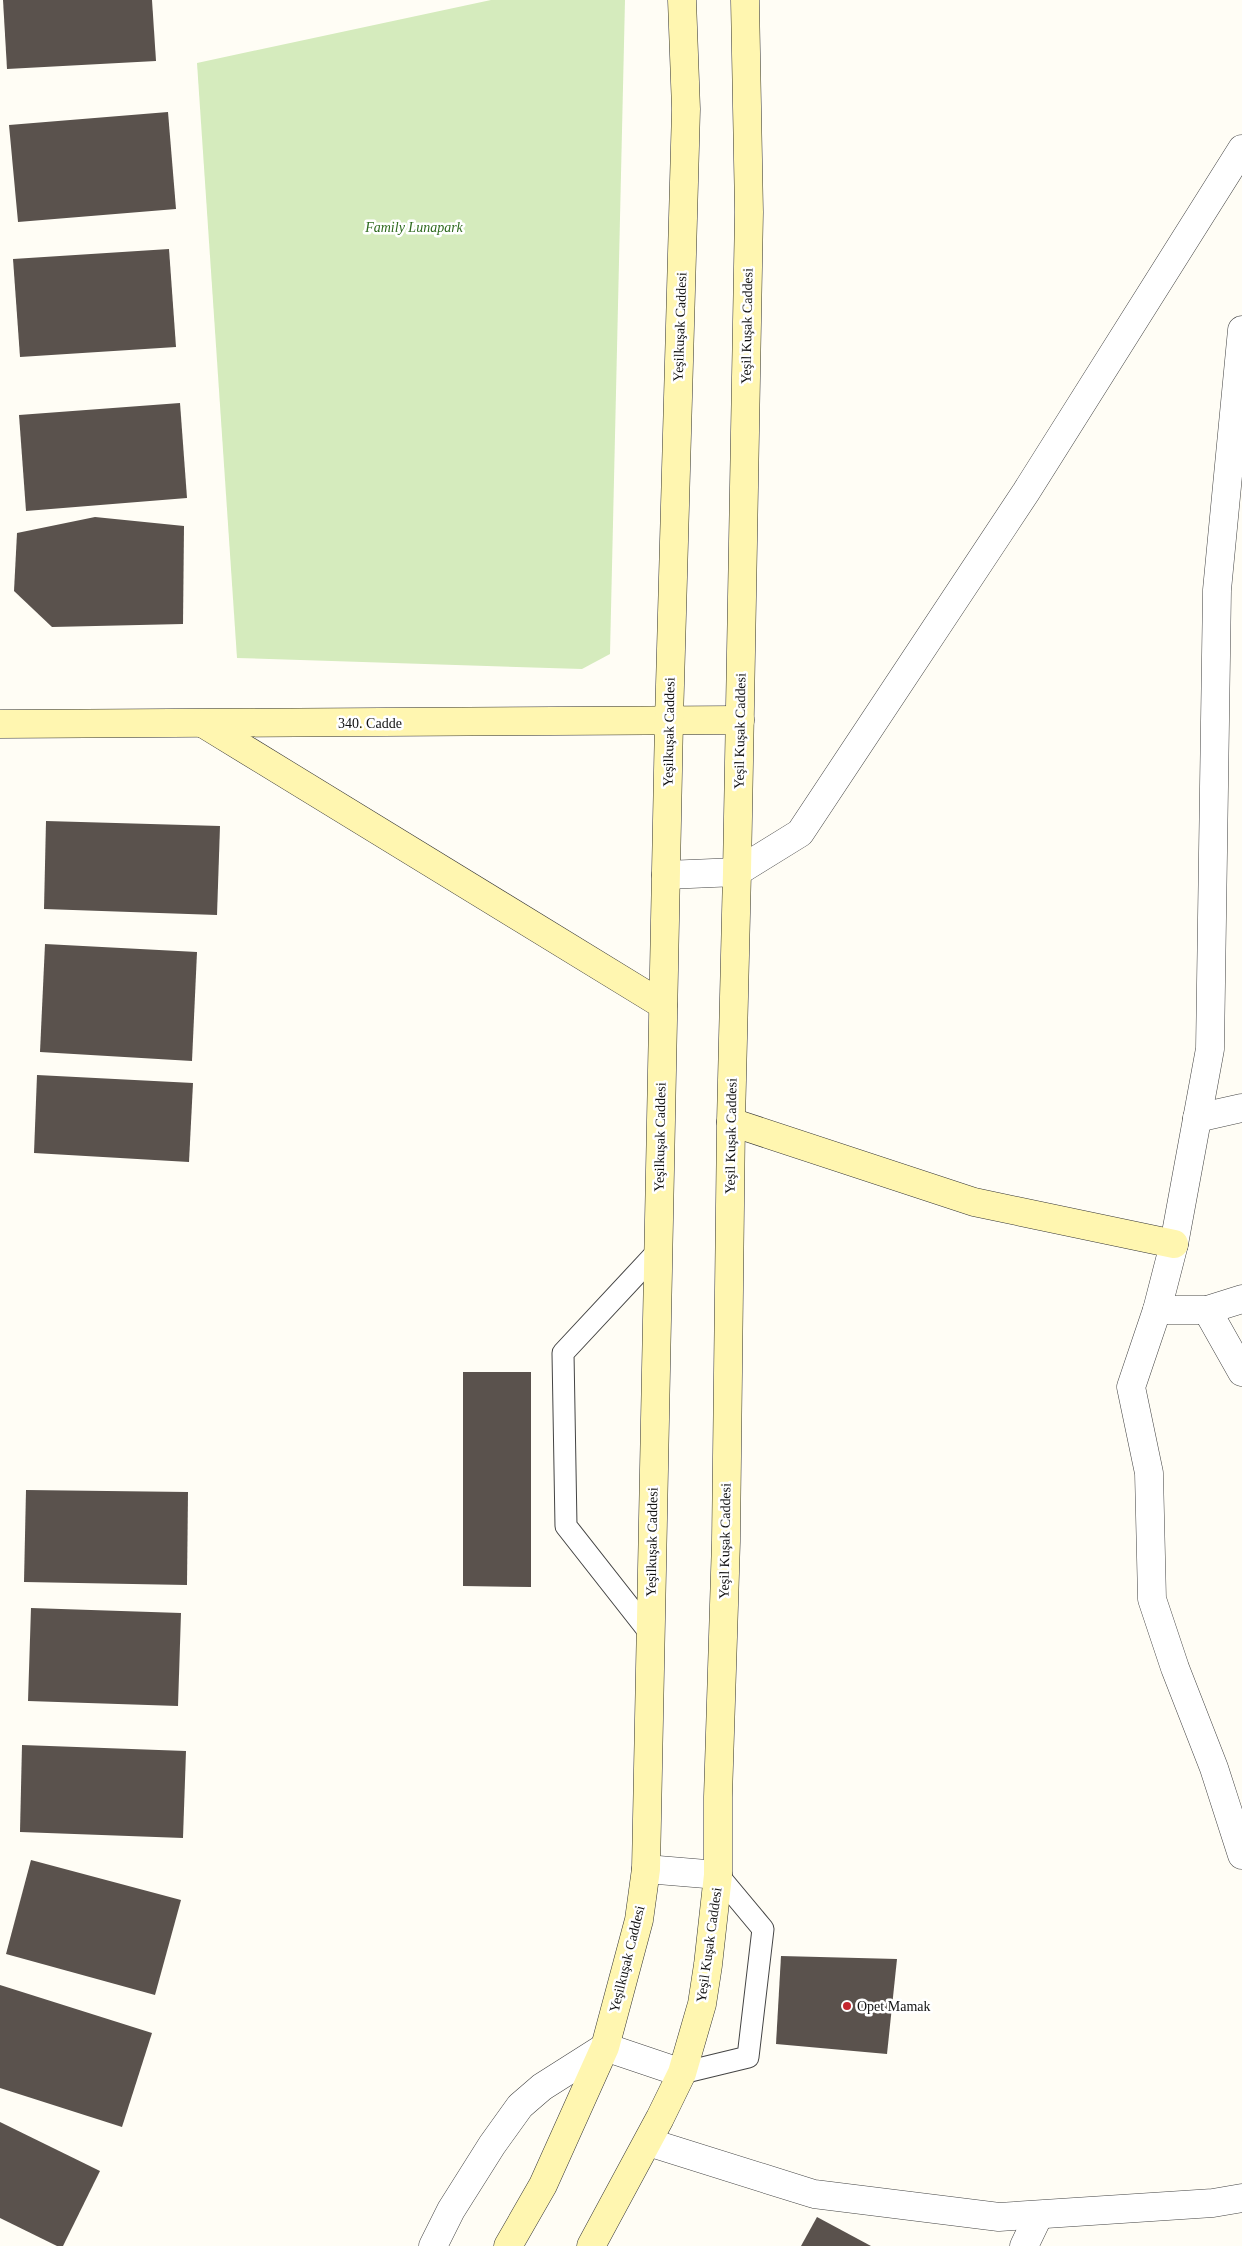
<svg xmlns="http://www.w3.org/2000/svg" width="1242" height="2246" font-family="'Times New Roman',serif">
<rect width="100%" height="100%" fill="#fffdf5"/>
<!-- green -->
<polygon fill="#d5ebbd" points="491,0 625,0 610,654 582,669 237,658 197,63"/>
<!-- building -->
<g fill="#5a524d">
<polygon points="3,0 152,0 156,61 7,69"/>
<polygon points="168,112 176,209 18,222 9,125"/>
<polygon points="169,249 176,347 20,357 13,259"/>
<polygon points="180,403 187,498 26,511 19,415"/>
<polygon points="95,517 184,526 183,624 52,627 14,591 17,533"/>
<polygon points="46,821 220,826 217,915 44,909"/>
<polygon points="45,944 197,952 192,1061 40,1052"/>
<polygon points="37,1075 193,1083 189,1162 34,1153"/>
<polygon points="463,1372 531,1372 531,1587 463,1586"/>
<polygon points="26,1490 188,1492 187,1585 24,1582"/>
<polygon points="31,1608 181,1613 178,1706 28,1701"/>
<polygon points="22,1745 186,1751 183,1838 20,1832"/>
<polygon points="31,1860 181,1900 155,1995 6,1954"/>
<polygon points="781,1956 897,1959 887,2054 776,2044"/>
<polygon points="0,1985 152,2033 122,2127 0,2088"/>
<polygon points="0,2122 100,2171 63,2246 57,2246 0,2218"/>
<polygon points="817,2217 871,2246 801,2246"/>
</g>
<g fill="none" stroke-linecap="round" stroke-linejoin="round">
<defs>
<g id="lane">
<polyline points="650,1633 566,1526 563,1353 658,1251"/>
<polyline points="682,2073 748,2057 763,1929 718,1875"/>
</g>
<g id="street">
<polyline points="1242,330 1217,590 1210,1049 1174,1244 1157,1310 1131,1387 1149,1473 1152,1599 1175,1668 1214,1768 1242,1855"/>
<polyline points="666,875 737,872 800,833 1026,492 1242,149"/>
<polyline points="1197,1118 1242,1108"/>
<polyline points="1157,1310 1207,1310 1242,1299"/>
<polyline points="1207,1310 1242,1372"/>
<polyline points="646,1869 718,1875"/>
<polyline points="648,2142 814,2194 999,2217 1213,2203 1242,2198"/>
<polyline points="433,2246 451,2210 492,2145 520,2106 542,2087 605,2047 682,2073"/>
<polyline points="1024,2246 1039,2215"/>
</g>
<g id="secondary">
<polyline points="0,724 740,720"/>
<polyline points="204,724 663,1005"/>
<polyline points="731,1122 974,1202 1174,1244"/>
<polyline points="508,2246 543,2185 605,2047 639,1920 646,1869 669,721 684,182 686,109 682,0"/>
<polyline points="591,2246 660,2118 682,2073 702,2004 708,1965 718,1875 718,1797 726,1541 731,1122 737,872 749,212 745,0"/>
</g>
</defs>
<!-- lane casing -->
<use href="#lane" stroke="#444" stroke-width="23"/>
<!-- street casing -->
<use href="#street" stroke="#444" stroke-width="29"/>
<!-- secondary casing -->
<use href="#secondary" stroke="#333" stroke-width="29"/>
<!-- lane -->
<use href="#lane" stroke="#fff" stroke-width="21"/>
<!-- street -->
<use href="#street" stroke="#fff" stroke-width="28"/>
<!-- secondary -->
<use href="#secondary" stroke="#fff6b0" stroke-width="28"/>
</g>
<!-- markers -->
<circle fill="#c4262e" stroke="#fff" stroke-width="2" cx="847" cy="2006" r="5"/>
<g text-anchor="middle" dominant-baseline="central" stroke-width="5" stroke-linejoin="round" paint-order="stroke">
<!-- park labels -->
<g font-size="14" font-style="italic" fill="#2f6b1f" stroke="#fff">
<text x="414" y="227">Family Lunapark</text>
</g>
<!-- street labels -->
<g font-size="14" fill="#111" stroke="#fff">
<text transform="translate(747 326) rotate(-89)">Yeşil Kuşak Caddesi</text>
<text transform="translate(680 327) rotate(-88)">Yeşilkuşak Caddesi</text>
<text x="370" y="723">340. Cadde</text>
<text transform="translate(740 731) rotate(-89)">Yeşil Kuşak Caddesi</text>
<text transform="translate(669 732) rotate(-89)">Yeşilkuşak Caddesi</text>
<text transform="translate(731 1136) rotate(-89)">Yeşil Kuşak Caddesi</text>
<text transform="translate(660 1137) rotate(-89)">Yeşilkuşak Caddesi</text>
<text transform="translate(725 1541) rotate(-89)">Yeşil Kuşak Caddesi</text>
<text transform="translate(652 1542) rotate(-89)">Yeşilkuşak Caddesi</text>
<text transform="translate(709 1945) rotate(-82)">Yeşil Kuşak Caddesi</text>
<text transform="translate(627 1959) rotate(-76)">Yeşilkuşak Caddesi</text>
</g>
<!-- poi labels -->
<g font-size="14" fill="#111" stroke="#fff" text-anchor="start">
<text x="857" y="2006">Opet Mamak</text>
</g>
</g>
</svg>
